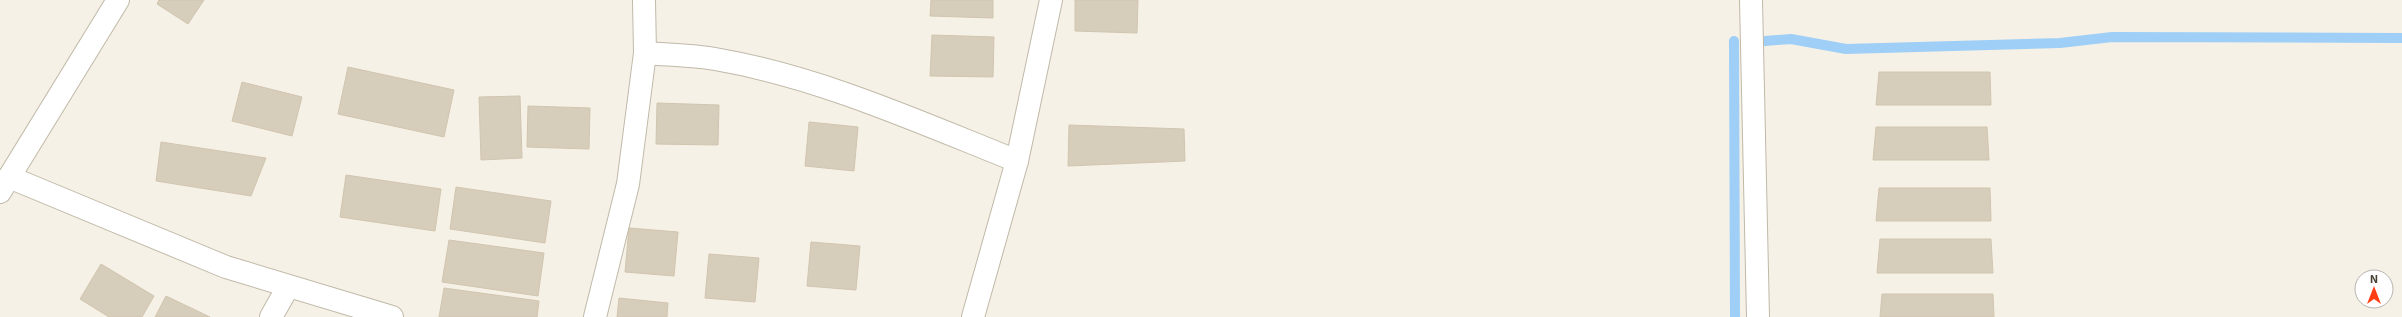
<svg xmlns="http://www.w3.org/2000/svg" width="2402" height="317" font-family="'Exo 2',sans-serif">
<rect width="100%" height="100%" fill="#f5f1e7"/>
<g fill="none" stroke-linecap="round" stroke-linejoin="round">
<!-- stream -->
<g stroke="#9fcff6" stroke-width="10">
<polyline points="1734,41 1735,317"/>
<polyline points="1765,41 1791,39 1846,49 2060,43 2112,37 2402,38"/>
</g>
</g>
<!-- building -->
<g fill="#d7cdbb" stroke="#d2c5ae">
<polygon points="159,0 204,0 188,24 157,4"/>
<polygon points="931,0 993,0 993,18 930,16"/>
<polygon points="1075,0 1138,0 1137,33 1075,31"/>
<polygon points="932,35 994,37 993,77 930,76"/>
<polygon points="348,67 454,90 444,137 338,114"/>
<polygon points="1879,72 1990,72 1991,105 1876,105"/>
<polygon points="242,82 302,97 292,136 232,121"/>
<polygon points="520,96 522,158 481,160 479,97"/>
<polygon points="657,103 719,105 718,145 656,144"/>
<polygon points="528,106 590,108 589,149 527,147"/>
<polygon points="809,122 858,127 854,171 805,166"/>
<polygon points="1069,125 1184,129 1185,161 1068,166"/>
<polygon points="1876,127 1987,127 1989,160 1873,160"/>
<polygon points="161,142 266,158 251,196 156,181"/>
<polygon points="346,175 441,189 435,231 340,217"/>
<polygon points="456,187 551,201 545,243 450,229"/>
<polygon points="1879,188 1990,188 1991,221 1876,221"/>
<polygon points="629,228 678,232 674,276 625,272"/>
<polygon points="1880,239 1991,239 1993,273 1877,273"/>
<polygon points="449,240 544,253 538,296 442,282"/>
<polygon points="811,242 860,246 856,290 807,286"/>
<polygon points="709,254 759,258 755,302 705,298"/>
<polygon points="101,264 154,296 142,317 109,317 80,299"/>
<polygon points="444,288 539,301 537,317 439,317"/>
<polygon points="1882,294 1993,294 1994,317 1880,317"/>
<polygon points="166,296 210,317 155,317"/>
<polygon points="619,298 668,303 667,317 617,317"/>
</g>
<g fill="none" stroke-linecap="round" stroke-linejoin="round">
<defs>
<g id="minor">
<polyline points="1751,0 1758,317"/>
<path d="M 645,53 C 668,55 692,55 715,59 C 820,77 919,122 1017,161"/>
<polyline points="9,177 226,267 392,317"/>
<polyline points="0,192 118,0"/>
<polyline points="271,317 288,287"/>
<polyline points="595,317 628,184 645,53 644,0"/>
<polyline points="973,317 1017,161 1051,0"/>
</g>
</defs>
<!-- minor casing -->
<use href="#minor" stroke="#c1b9a8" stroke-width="24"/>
<!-- minor -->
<use href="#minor" stroke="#fff" stroke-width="22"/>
</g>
<!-- north arrow -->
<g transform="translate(2374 289)"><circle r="19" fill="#ffffff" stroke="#b6b3ae"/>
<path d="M0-3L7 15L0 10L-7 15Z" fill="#ff3f13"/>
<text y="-6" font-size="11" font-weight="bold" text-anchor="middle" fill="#484135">N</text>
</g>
</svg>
